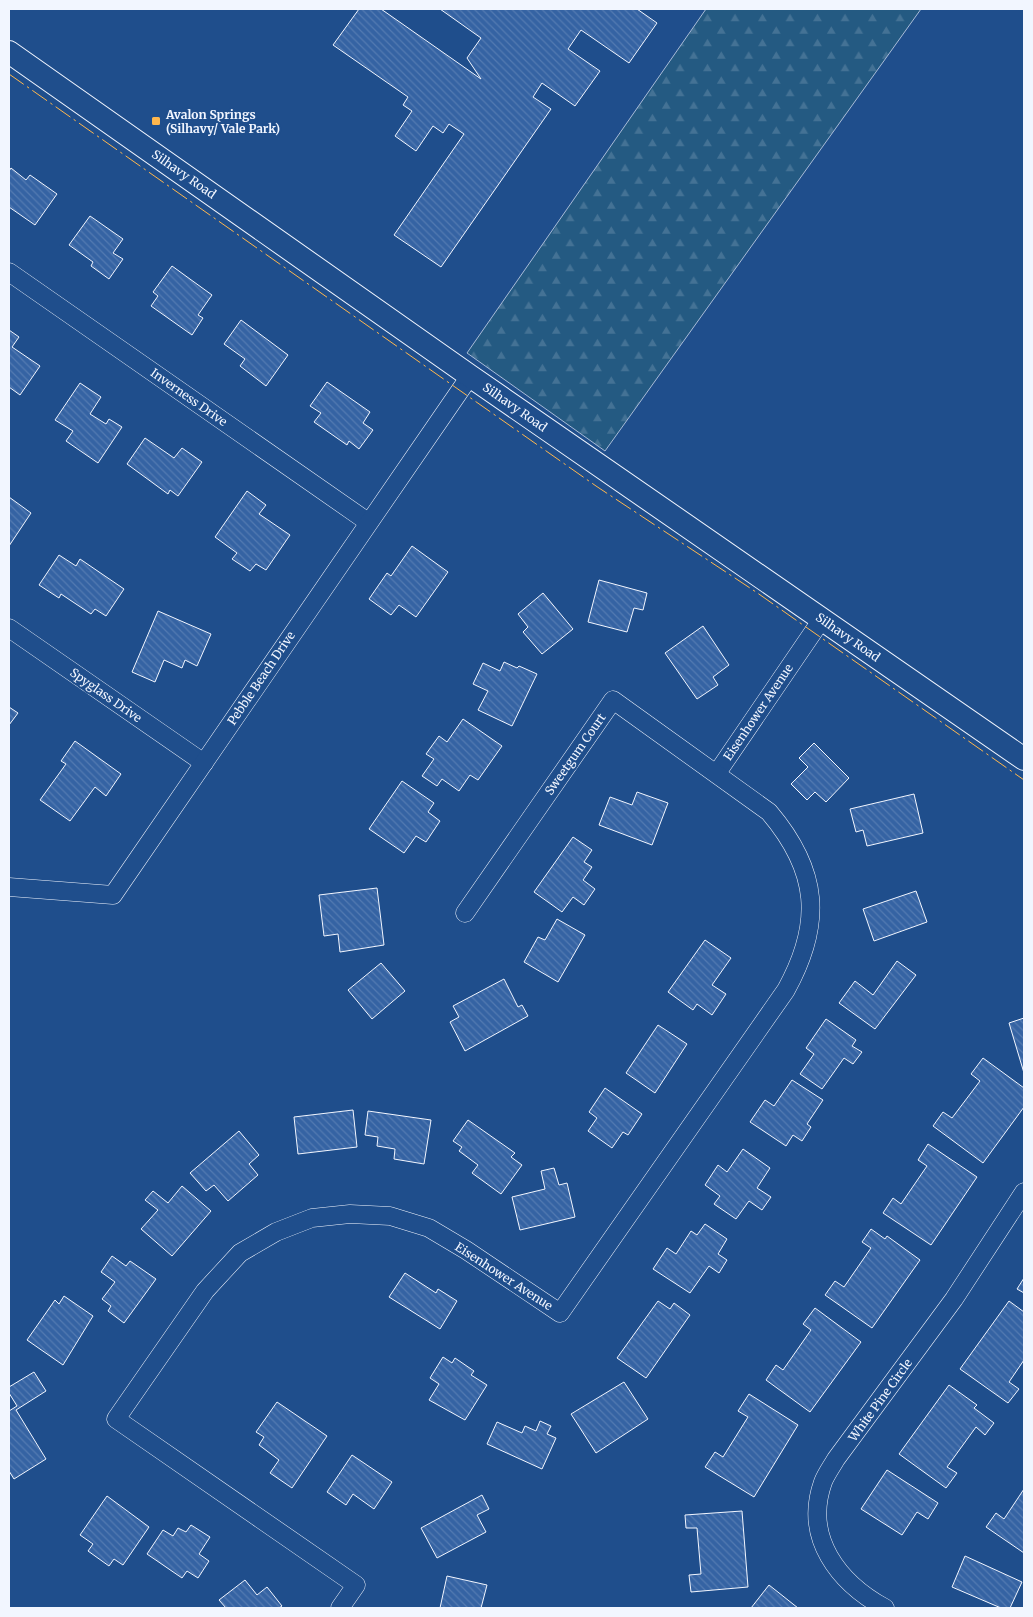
<svg xmlns="http://www.w3.org/2000/svg" width="1033" height="1617" font-family="Merriweather,serif">
<defs>
<pattern id="forest-firs" width="22" height="20" patternUnits="userSpaceOnUse" patternTransform="scale(1.25)"><rect width="22" height="20" fill="#245a82"/><path d="M5 1l3.5 6h-7zM16 11l3.5 6h-7z" fill="#447295"/></pattern>
<pattern id="building-back-hatch" width="6" height="6" patternUnits="userSpaceOnUse" patternTransform="scale(1.25)"><rect width="6" height="6" fill="#3563a3"/><path d="M-1 5l2 2M0 0l6 6M5-1l2 2" fill="none" stroke="#537ab1"/></pattern>
</defs>
<rect width="100%" height="100%" fill="#1f4e8c"/>
<!-- forest -->
<polygon fill="url(#forest-firs)" stroke="#a8bbd7" points="706,9 921,9 605,451 467,353"/>
<!-- building -->
<g fill="url(#building-back-hatch)" stroke="#f2f6ff">
<polygon points="359,9 381,9 481,79 467,58 481,38 440,9 637,9 657,23 629,63 581,30 568,49 600,71 575,106 542,83 533,97 551,109 441,267 394,235 464,134 449,124 443,133 433,126 416,151 395,136 412,111 403,105 408,97 333,45"/>
<polygon points="11,168 26,180 30,175 57,194 35,225 9,207 9,171"/>
<polygon points="90,216 123,239 113,253 123,259 109,279 91,266 93,262 69,245"/>
<polygon points="172,266 212,295 198,315 203,318 192,335 151,306 158,296 153,292"/>
<polygon points="241,320 288,355 266,386 240,366 245,359 224,344"/>
<polygon points="9,330 19,337 12,347 40,366 20,395 9,387"/>
<polygon points="327,382 370,412 363,423 373,430 359,449 349,441 347,445 314,422 321,413 310,406"/>
<polygon points="80,383 101,397 90,414 106,424 109,419 122,427 98,463 66,441 73,431 55,420"/>
<polygon points="145,438 174,458 182,448 202,462 178,496 170,490 168,494 127,464"/>
<polygon points="247,491 266,505 259,514 290,535 266,570 256,564 250,571 232,559 237,553 215,537"/>
<polygon points="9,497 31,513 9,546"/>
<polygon points="412,546 448,572 416,617 399,605 391,615 369,599 387,573 391,576"/>
<polygon points="59,555 76,566 80,559 124,589 106,616 95,609 91,614 61,594 59,598 39,585"/>
<polygon points="599,580 647,593 643,610 634,608 627,632 588,622"/>
<polygon points="543,593 573,629 542,654 523,632 528,627 518,614"/>
<polygon points="158,611 211,634 197,666 185,660 182,668 164,660 155,682 132,672"/>
<polygon points="703,626 729,665 713,677 718,685 697,699 665,653"/>
<polygon points="504,662 517,668 519,666 537,674 512,726 478,710 488,691 473,684 483,663 500,671"/>
<polygon points="9,707 18,713 9,725"/>
<polygon points="463,719 502,746 478,780 470,775 459,791 442,779 437,786 422,776 434,759 426,754 439,736 447,742"/>
<polygon points="75,741 121,774 106,796 95,787 70,821 40,800 66,764 61,761"/>
<polygon points="814,743 849,778 826,802 815,792 807,800 791,784 808,767 799,758"/>
<polygon points="402,781 434,803 428,812 440,821 426,842 416,836 404,853 369,829"/>
<polygon points="637,792 668,803 652,845 599,825 610,797 632,805"/>
<polygon points="914,794 923,833 867,846 863,830 856,832 850,809"/>
<polygon points="573,837 592,850 584,862 592,867 583,880 595,889 584,905 573,897 562,912 534,892"/>
<polygon points="377,888 384,945 340,952 338,934 324,936 319,895"/>
<polygon points="916,891 927,922 874,941 863,909"/>
<polygon points="557,919 585,935 558,982 524,962 538,937 545,940"/>
<polygon points="705,940 731,958 712,985 726,994 712,1015 697,1004 693,1010 668,992"/>
<polygon points="897,961 916,975 875,1029 839,1003 855,981 873,995"/>
<polygon points="381,963 405,991 372,1019 348,990"/>
<polygon points="504,979 518,1007 522,1005 528,1016 465,1051 450,1022 459,1017 453,1006"/>
<polygon points="1024,1018 1024,1073 1009,1023"/>
<polygon points="826,1019 856,1040 852,1046 862,1052 853,1064 844,1058 822,1089 800,1074 814,1054 806,1048"/>
<polygon points="658,1025 687,1044 655,1093 626,1073"/>
<polygon points="983,1058 1024,1088 1024,1107 983,1163 933,1126 943,1112 952,1118 980,1081 971,1074"/>
<polygon points="792,1080 823,1100 807,1124 811,1127 802,1141 793,1135 786,1146 750,1122 765,1100 774,1106"/>
<polygon points="605,1088 642,1114 628,1135 623,1132 612,1148 588,1131 597,1118 589,1112"/>
<polygon points="353,1110 357,1147 298,1154 294,1117"/>
<polygon points="368,1111 431,1120 424,1164 394,1159 395,1149 377,1146 378,1137 365,1135"/>
<polygon points="468,1120 515,1153 511,1157 522,1165 501,1194 472,1173 478,1165 459,1151 462,1147 453,1141"/>
<polygon points="239,1131 259,1155 249,1164 258,1175 228,1201 214,1185 206,1191 190,1173"/>
<polygon points="928,1144 977,1177 931,1245 883,1213 893,1198 901,1204 927,1166 918,1160"/>
<polygon points="743,1149 770,1168 757,1188 771,1197 762,1210 749,1201 736,1219 714,1204 720,1196 705,1185 718,1165 727,1172"/>
<polygon points="554,1168 559,1185 567,1183 575,1217 520,1230 512,1197 545,1189 541,1171"/>
<polygon points="182,1186 211,1211 172,1256 141,1229 158,1210 145,1200 153,1191 168,1203"/>
<polygon points="705,1224 727,1239 718,1254 727,1260 719,1273 709,1266 690,1293 653,1269 667,1248 676,1254 691,1231 697,1235"/>
<polygon points="871,1229 885,1239 887,1236 920,1260 872,1328 825,1295 835,1281 844,1287 871,1248 862,1242"/>
<polygon points="112,1256 126,1266 130,1261 156,1279 124,1323 108,1311 111,1306 102,1299 115,1282 101,1272"/>
<polygon points="405,1273 436,1293 438,1289 457,1301 440,1329 389,1297"/>
<polygon points="1024,1278 1024,1293 1017,1289"/>
<polygon points="64,1296 93,1316 63,1365 27,1340 55,1300 59,1304"/>
<polygon points="658,1301 670,1309 674,1303 690,1315 646,1378 617,1358"/>
<polygon points="1009,1301 1024,1312 1024,1360 1009,1382 1019,1389 1008,1403 960,1369"/>
<polygon points="815,1308 861,1342 810,1412 766,1380 776,1365 783,1370 811,1330 803,1324"/>
<polygon points="443,1357 452,1363 455,1358 474,1371 471,1375 487,1385 465,1420 429,1400 439,1384 430,1378"/>
<polygon points="34,1372 46,1391 16,1410 46,1459 14,1479 9,1471 9,1411 17,1406 9,1393 9,1387"/>
<polygon points="624,1382 648,1419 596,1453 571,1414"/>
<polygon points="949,1385 977,1405 974,1408 994,1423 985,1435 976,1427 947,1467 957,1473 946,1488 899,1454"/>
<polygon points="749,1394 798,1425 754,1497 705,1467 715,1452 723,1457 748,1417 738,1411"/>
<polygon points="277,1402 327,1436 292,1488 270,1473 279,1460 259,1445 264,1437 256,1432"/>
<polygon points="540,1421 551,1426 547,1434 556,1438 542,1469 487,1444 497,1422 522,1433 525,1426 536,1431"/>
<polygon points="352,1455 392,1482 374,1509 353,1494 346,1505 327,1492"/>
<polygon points="887,1470 938,1503 928,1519 917,1512 902,1535 861,1509"/>
<polygon points="1024,1489 1024,1553 986,1527 996,1513 1004,1519"/>
<polygon points="482,1495 489,1509 477,1515 486,1532 437,1558 421,1528"/>
<polygon points="107,1496 149,1527 123,1565 114,1559 109,1566 88,1551 93,1544 80,1535"/>
<polygon points="742,1511 748,1587 691,1592 689,1575 701,1574 697,1528 686,1528 685,1515"/>
<polygon points="191,1525 210,1537 199,1554 209,1561 198,1578 187,1571 182,1578 147,1554 163,1530 173,1536 178,1528 186,1532"/>
<polygon points="965,1556 1022,1582 1010,1608 1001,1608 952,1587"/>
<polygon points="447,1576 487,1585 481,1608 440,1608"/>
<polygon points="245,1580 257,1595 267,1587 282,1606 279,1608 226,1608 219,1600"/>
<polygon points="769,1585 798,1608 751,1608"/>
</g>
<g fill="none" stroke-linecap="round" stroke-linejoin="round">
<defs>
<g id="minor">
<polyline points="9,272 368,522"/>
<polyline points="9,628 204,763"/>
<polyline points="717,773 822,619"/>
<polyline points="9,887 113,895 470,376"/>
<path d="M 340,1608 L 356,1585 L 116,1419 L 205,1291 L 240,1253 L 276,1232 L 312,1218 L 350,1214 L 390,1216 L 429,1228 L 466,1250 L 560,1313 L 786,990 C 823,923 819,871 769,812 L 613,700 L 465,913"/>
<path d="M 885,1608 C 839,1583 803,1538 823,1482 C 826,1474 832,1466 836,1459 L 954,1299 L 1024,1192"/>
</g>
<polyline id="tertiary" points="9,52 470,376 1024,759"/>
</defs>
<!-- minor casing -->
<use href="#minor" stroke="#f2f6ff" stroke-width="19"/>
<!-- tertiary casing -->
<use href="#tertiary" stroke="#f2f6ff" stroke-width="24"/>
<!-- minor -->
<use href="#minor" stroke="#1f4e8c" stroke-width="18"/>
<!-- tertiary -->
<use href="#tertiary" stroke="#1f4e8c" stroke-width="22"/>
<!-- power -->
<polyline stroke="#ffb74d" stroke-width="1" stroke-dasharray="18 4 2.5 4" stroke-linecap="butt" points="9,74 596,486 756,592 1024,780"/>
</g>
<!-- markers -->
<rect fill="#ffb74d" stroke="#1f4e8c" stroke-width="2" x="151" y="116" width="10" height="10" rx="2.5"/>
<g text-anchor="middle" dominant-baseline="central" stroke-width="4" stroke-linejoin="round" paint-order="stroke">
<!-- poi labels -->
<g font-size="12" font-weight="bold" fill="#f2f6ff" stroke="#1f4e8c" text-anchor="start">
<text x="166" y="114">Avalon Springs<tspan x="166" dy="14">(Silhavy/ Vale Park)</tspan></text>
</g>
<!-- street labels -->
<g font-size="12" fill="#f2f6ff" stroke="#1f4e8c">
<text transform="translate(184 174) rotate(35)">Silhavy Road</text>
<text transform="translate(189 397) rotate(35)">Inverness Drive</text>
<text transform="translate(515 407) rotate(35)">Silhavy Road</text>
<text transform="translate(848 637) rotate(35)">Silhavy Road</text>
<text transform="translate(261 678) rotate(-56)">Pebble Beach Drive</text>
<text transform="translate(106 695) rotate(35)">Spyglass Drive</text>
<text transform="translate(758 712) rotate(-56)">Eisenhower Avenue</text>
<text transform="translate(575 754) rotate(-55)">Sweetgum Court</text>
<text transform="translate(504 1276) rotate(33)">Eisenhower Avenue</text>
<text transform="translate(880 1400) rotate(-54)">White Pine Circle</text>
</g>
</g>
<!-- border -->
<rect width="1033" height="1617" fill="none" stroke="#f2f6ff" stroke-width="20"/>
</svg>
